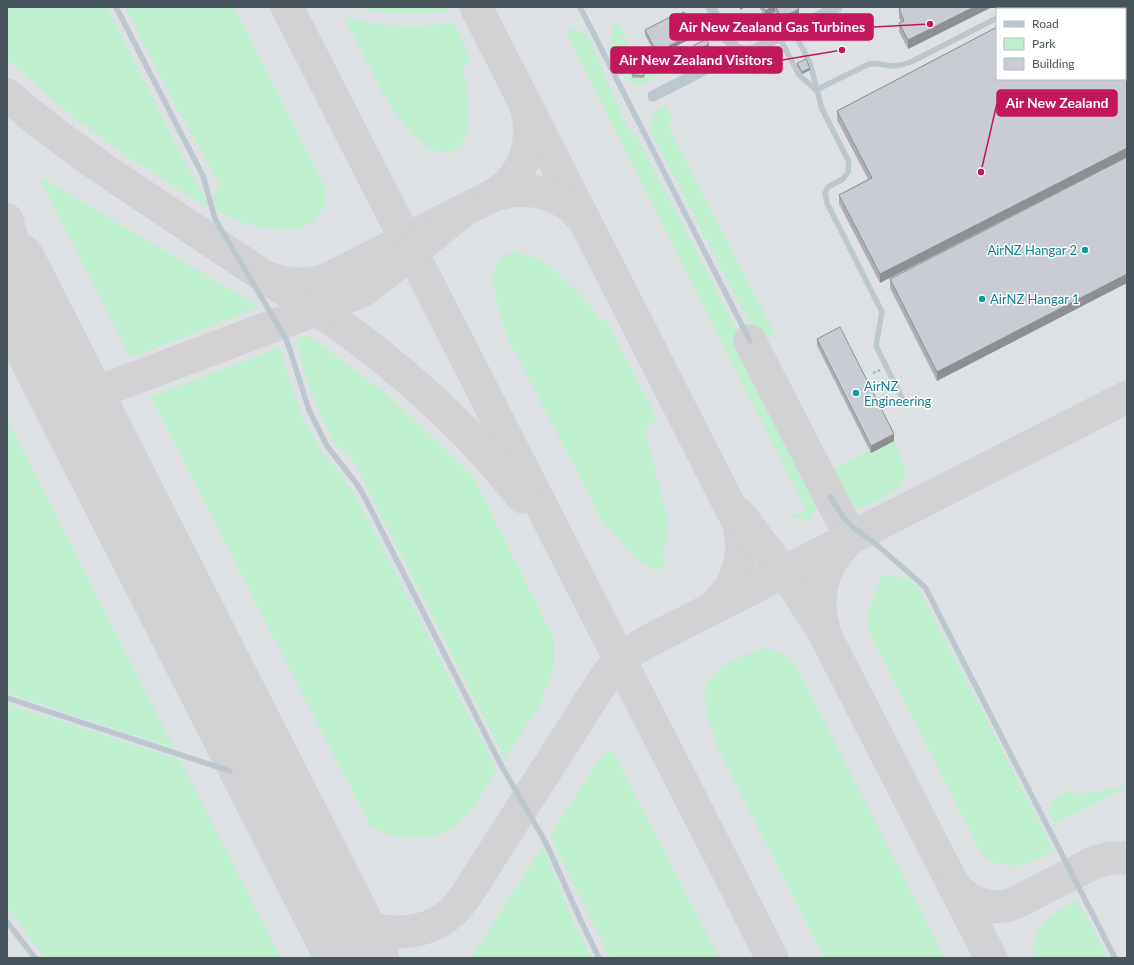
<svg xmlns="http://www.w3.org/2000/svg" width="1134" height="965" font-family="Lato,sans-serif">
<rect width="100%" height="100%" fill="#f2efef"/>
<!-- airport -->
<path fill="#dee1e4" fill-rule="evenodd" d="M 7,7 L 1127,7 L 1127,958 L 7,958 ZM 997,9 L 1125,9 L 1125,79 L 997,79 Z"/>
<!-- green -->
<g fill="#beefce">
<polygon points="7,7 107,7 183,158 208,204 208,208 111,145 56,103 7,59"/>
<path d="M 125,7 L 234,7 L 326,189 C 328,236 280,234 248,224 C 237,220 227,215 216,211 L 216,204 L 212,198 L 217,193 L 215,190 L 220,185 L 178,110 Z"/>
<path d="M 355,7 L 447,7 L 449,10 C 419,18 384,13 355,7 Z"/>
<path d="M 344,16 C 375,28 421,28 454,22 L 465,46 L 471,63 L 463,67 C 466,80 467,94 468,107 C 468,122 470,139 456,149 C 432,166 398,118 387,101 Z"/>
<polygon points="618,22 634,55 652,68 656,65 661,74 640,84 634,83 620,75 610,54 611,32"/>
<path d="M 575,28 L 588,35 L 625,123 L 640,142 L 819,490 C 819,504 817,509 808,520 L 791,517 L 806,510 L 566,33 Z"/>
<path d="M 666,106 L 674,121 L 667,125 L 775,334 L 760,343 L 649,129 C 651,116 654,112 666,106 Z"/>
<polygon points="42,180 45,180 258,306 258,308 139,355 129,355 42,183"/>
<path d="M 515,252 L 537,258 L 551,268 L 578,292 L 602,322 L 606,320 L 658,420 L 645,428 L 665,509 L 669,542 L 663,545 L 666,554 L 662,557 L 666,567 C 663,567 660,569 657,569 C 639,568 611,531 600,517 L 508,338 C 502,322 487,277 497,263 C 502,256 508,253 515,252 Z"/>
<polygon points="308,335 386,394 473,476 554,638 554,667 540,705 505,759 353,460 332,440 307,383 296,340"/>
<path d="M 279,347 L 301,415 L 322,452 L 344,478 L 357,499 L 497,770 C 486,787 476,806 462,820 C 447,836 419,840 398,837 C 388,835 379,830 370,826 L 151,397 Z"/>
<polygon points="7,419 174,748 7,693"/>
<path d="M 894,441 C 898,450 904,461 905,470 C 907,489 872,506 857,507 C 852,507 846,505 842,502 C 834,496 829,482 825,473 L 870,450 L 872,452 Z"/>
<path d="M 882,575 L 909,578 L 919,589 L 1054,851 C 1045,855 1036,861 1027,864 C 1014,868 991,865 982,854 L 867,628 L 869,609 Z"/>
<path d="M 765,648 C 778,650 786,655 795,664 L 945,958 L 824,958 L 720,752 C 713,735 698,696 709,680 C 715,670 724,666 733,661 C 744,656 753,650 765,648 Z"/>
<polygon points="7,704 180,760 281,958 45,958 7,907"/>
<polygon points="612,750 719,958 610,958 550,836 600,758 604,754"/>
<polygon points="1127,783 1127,787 1054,824 1047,809 1055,799 1073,789 1075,795 1118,788"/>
<polygon points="542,848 547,856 575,926 592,958 471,958"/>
<path d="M 1078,900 L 1108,958 L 1035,958 C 1029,943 1041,923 1053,914 C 1061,908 1070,904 1078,900 Z"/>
</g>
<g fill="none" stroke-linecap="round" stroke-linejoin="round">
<!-- taxiway -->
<g stroke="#d2d2d4" stroke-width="33">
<polyline points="287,7 772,958"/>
<path d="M 476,7 L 739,524 C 746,554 739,585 715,605"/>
<path d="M 7,95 C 60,141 119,180 178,219 C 208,239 238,259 268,279 C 297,298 326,315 354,335 C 416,382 474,435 522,497"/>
<path d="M 492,196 C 498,192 505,187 510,182 C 527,164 534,135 527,111"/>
<polyline points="7,220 38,331"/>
<path d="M 272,279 C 290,286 308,285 326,280 L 492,196 C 524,184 560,191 582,218"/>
<path d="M 750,341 L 851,538 C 823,563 814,593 824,629"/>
<polyline points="74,401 315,310 364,290 463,211"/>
<polyline points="739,514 796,589 823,631 991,958"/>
<path d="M 954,885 C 969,904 992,912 1015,903 L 1095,862 L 1110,858 L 1127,858"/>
<path d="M 329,900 C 334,906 338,911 344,915 C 373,938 423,938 451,913 C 456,909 460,903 465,897 L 605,678 C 624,651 650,640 678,626 L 1127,397"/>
</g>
<!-- runway -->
<polyline stroke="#d2d2d4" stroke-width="82" points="7,269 358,958"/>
<!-- path -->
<polyline stroke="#76cc9d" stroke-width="2" stroke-dasharray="3 2" stroke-linecap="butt" points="873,373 880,370"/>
<!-- lane -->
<g stroke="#bdc7ce" stroke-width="5.5">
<polyline points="116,7 203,176 215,219 286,339 290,350 309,410 327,446 356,483 363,494 501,765 546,843 581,921 599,958"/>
<polyline points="580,7 750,341"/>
<polyline points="1114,7 1115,9"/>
<polyline points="1014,9 1018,7"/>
<polyline points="793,30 810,63 822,109 849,162 848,172 843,179 828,187 825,193 827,203 882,312 876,346 905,404"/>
<polyline points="1125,30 1127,34"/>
<polyline points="779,37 799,75 816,90"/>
<path d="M 816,90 L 869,64 C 877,63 884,65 892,66 C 899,66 905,64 911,62 L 997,18"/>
<polyline points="830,497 844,518 854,528 877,545 925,587 1115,958"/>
<polyline points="7,698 230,771"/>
<polyline points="7,922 35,958"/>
</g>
<!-- street -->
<g stroke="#bdc7ce" stroke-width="11">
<path d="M 711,7 C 718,22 725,43 741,51"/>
<polyline points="653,96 741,51 749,51 754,50 837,7"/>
</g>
</g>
<!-- wall -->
<g fill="#adafb5">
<polygon points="759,7 798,7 799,16 781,25 775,12 765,17"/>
<polygon points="902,7 992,7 908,49 899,32 899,23 901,22 899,18 899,9"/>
<polygon points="679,16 690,25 686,28 690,39 671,49 675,62 663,69 645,35 645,30"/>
<polygon points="997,27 880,283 839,204 839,195 868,179 837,120 837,111"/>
<polygon points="693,46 709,46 696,53 693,48"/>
<polygon points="797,63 810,70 802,74 797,66"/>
<polygon points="633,65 644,65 644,78 632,78"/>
<polygon points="1127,157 937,381 890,288 890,279"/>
<polygon points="817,339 894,441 871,453 817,346"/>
</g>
<!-- shaded-wall -->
<g fill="#8d8f93">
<polygon points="740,7 745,7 740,10"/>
<polygon points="772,7 775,7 775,12 765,17 765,11"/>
<polygon points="974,7 992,7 908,49 908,40"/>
<polygon points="799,9 799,16 781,25 781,18"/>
<polygon points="690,23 690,25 685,28 685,26"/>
<polygon points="690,35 690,39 669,50 669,46"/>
<polygon points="709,44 709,46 696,53 696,51"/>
<polygon points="675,58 675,62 663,69 663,64"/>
<polygon points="810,68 810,70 802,74 802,72"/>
<polygon points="1127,148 1127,157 880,283 880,274"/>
<polygon points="1127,274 1127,283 937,381 937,372"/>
<polygon points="894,434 894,441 871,453 871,446"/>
</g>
<!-- building -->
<g fill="#c9ccd2" stroke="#8d8f93">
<polygon points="763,7 772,7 765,11"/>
<polygon points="776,7 798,7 799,9 781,18"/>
<polygon points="902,7 974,7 908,40 899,23 904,21 899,9"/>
<polygon points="1035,7 1098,7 1099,9 1031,9"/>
<polygon points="684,12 690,23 685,26 679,15"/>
<polygon points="678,13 690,35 669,46 675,58 663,64 645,30"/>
<polygon points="997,27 997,79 1125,79 1125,60 1127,64 1127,148 880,274 839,195 872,178 837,111"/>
<polygon points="706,39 709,44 696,51 693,46"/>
<polygon points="806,59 810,68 802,72 797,63"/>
<polygon points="633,65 644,65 644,76 632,75"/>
<polygon points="1127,157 1127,274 937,372 890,279"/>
<polygon points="840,327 894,434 871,446 817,339"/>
</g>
<!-- markers -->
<g fill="#0f9aa8" stroke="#fff" stroke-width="1.5">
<circle cx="1085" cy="250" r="4"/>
<circle cx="982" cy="299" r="4"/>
<circle cx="856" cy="393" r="4"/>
</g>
<g text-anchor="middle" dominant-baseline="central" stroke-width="3" stroke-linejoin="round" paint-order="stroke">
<!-- culture labels -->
<g font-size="13" fill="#0d838f" stroke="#fff" text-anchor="start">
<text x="1077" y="250" text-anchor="end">AirNZ Hangar 2</text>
<text x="990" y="299">AirNZ Hangar 1</text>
<text x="864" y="386">AirNZ<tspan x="864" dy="15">Engineering</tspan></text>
</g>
</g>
<!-- callouts -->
<path fill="none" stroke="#c2185b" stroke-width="1.5" d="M930 24L873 27M842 50L782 60M981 172L997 103"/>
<g fill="#c2185b" stroke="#fff" stroke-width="1.5">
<circle cx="930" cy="24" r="4"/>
<circle cx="842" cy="50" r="4"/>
<circle cx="981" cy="172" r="4"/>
</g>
<g fill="#c2185b" stroke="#c2185b" stroke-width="1.5">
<rect x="670" y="14" width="203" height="26" rx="4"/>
<rect x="611" y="47" width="171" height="26" rx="4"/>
<rect x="997" y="90" width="120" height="26" rx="4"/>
</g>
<g font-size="14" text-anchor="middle" font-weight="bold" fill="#fff">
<text x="772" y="32">Air New Zealand Gas Turbines</text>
<text x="696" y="65">Air New Zealand Visitors</text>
<text x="1057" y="108">Air New Zealand</text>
</g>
<!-- border -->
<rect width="1134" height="965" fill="none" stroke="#47545c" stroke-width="16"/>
<!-- legend -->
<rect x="996" y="8" width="130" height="72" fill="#ffffff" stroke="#b5bbbe"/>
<rect x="1004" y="21" width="20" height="6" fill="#bdc7ce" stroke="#b5bbbe"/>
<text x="1032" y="28" font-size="12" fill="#47545c">Road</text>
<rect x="1004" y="38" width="20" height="12" fill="#beefce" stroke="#b5bbbe"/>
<text x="1032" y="48" font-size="12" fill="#47545c">Park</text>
<rect x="1004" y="58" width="20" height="12" fill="#c9ccd2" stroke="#b5bbbe"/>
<text x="1032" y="68" font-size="12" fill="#47545c">Building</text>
</svg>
